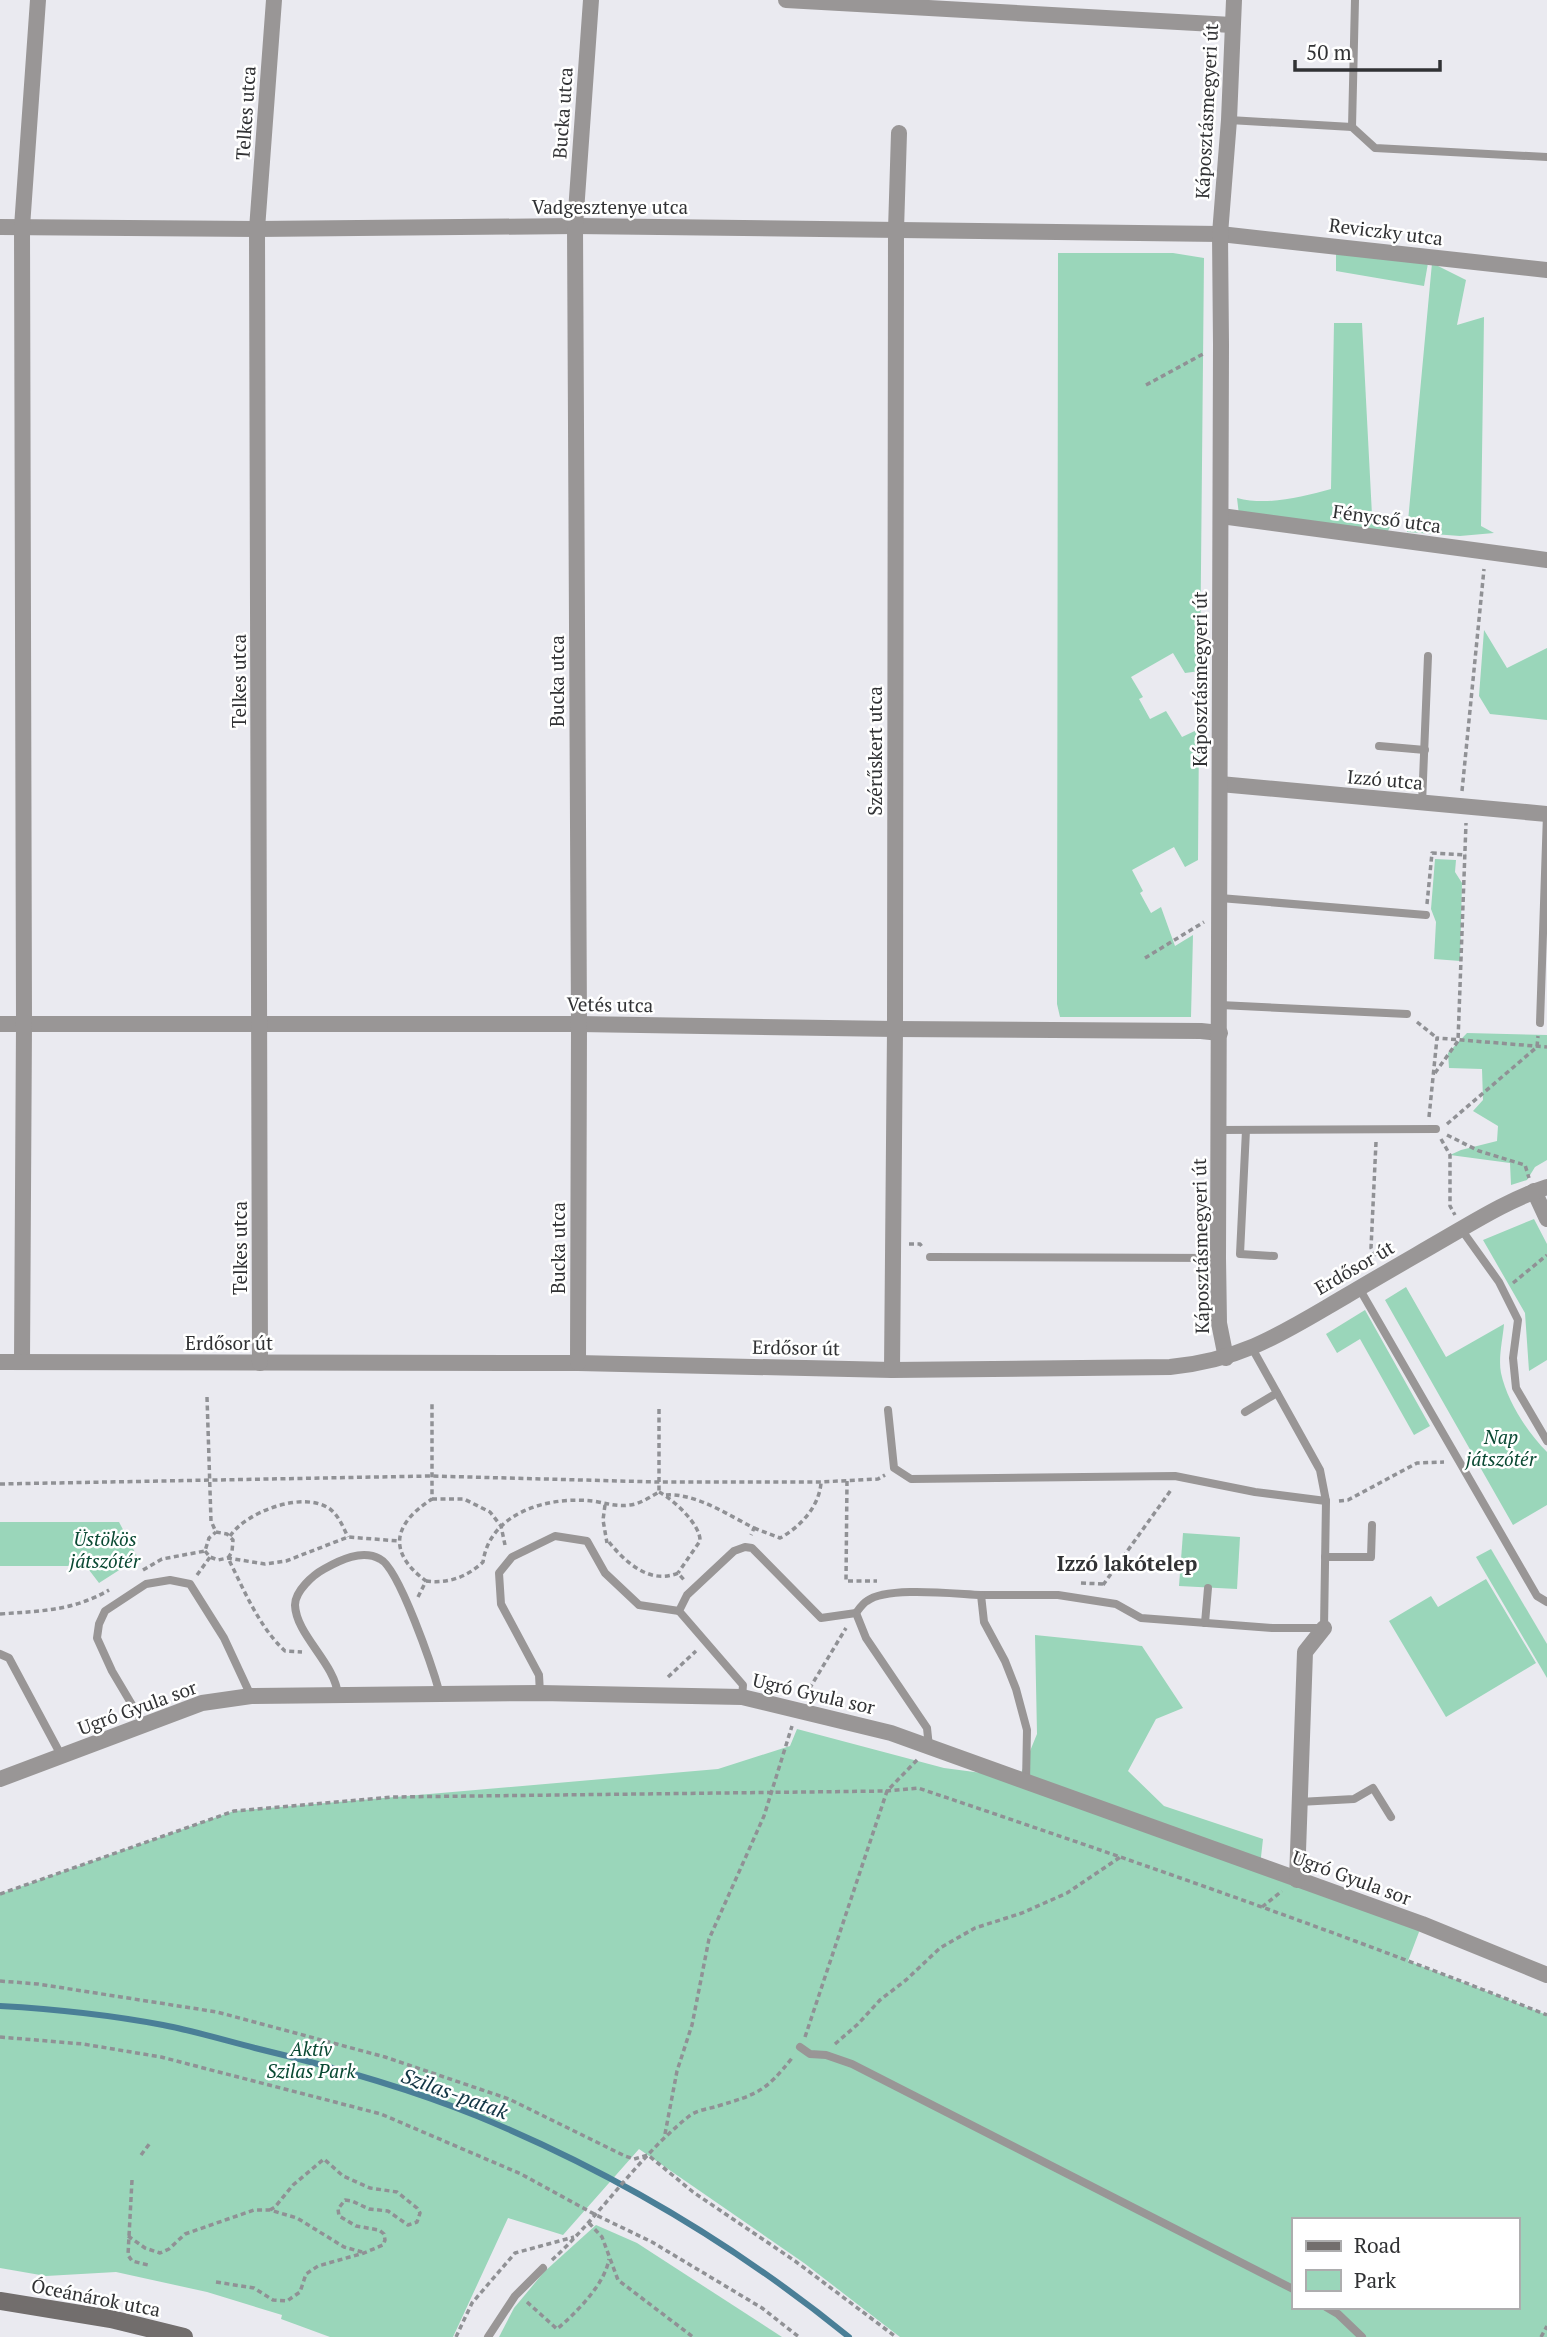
<svg xmlns="http://www.w3.org/2000/svg" width="1547" height="2337" font-family="'PT Serif',serif">
<rect width="100%" height="100%" fill="#eaeaf0"/>
<!-- green -->
<g fill="#9ad6ba" fill-rule="evenodd">
<polygon points="1336,251 1428,263 1424,286 1336,271"/>
<polygon points="1058,253 1173,253 1204,258 1200,671 1185,673 1173,653 1131,677 1143,697 1139,699 1150,719 1166,711 1182,737 1199,729 1198,860 1185,867 1174,847 1132,870 1143,891 1140,893 1151,913 1161,907 1175,946 1193,935 1191,1017 1060,1017 1057,1004"/>
<polygon points="1432,263 1466,280 1457,325 1484,317 1481,526 1494,533 1460,536 1407,532"/>
<path d="M 1334,323 L 1362,323 L 1372,515 L 1395,516 L 1388,531 L 1239,515 L 1237,498 C 1268,506 1301,497 1331,489 Z"/>
<polygon points="1484,630 1507,668 1547,648 1547,720 1490,714 1479,696"/>
<polygon points="1435,859 1456,860 1455,872 1462,883 1460,961 1434,959 1436,922 1431,909"/>
<polygon points="1467,1033 1547,1035 1547,1160 1535,1167 1527,1180 1511,1185 1510,1163 1450,1155 1461,1150 1497,1141 1498,1126 1473,1111 1483,1100 1482,1069 1449,1068 1448,1053"/>
<polygon points="1534,1219 1547,1244 1547,1360 1529,1371 1525,1313 1483,1240"/>
<path d="M 1406,1287 L 1446,1357 L 1504,1324 C 1503,1338 1498,1358 1501,1373 C 1507,1401 1527,1432 1547,1452 L 1547,1505 L 1513,1525 L 1385,1300 Z"/>
<polygon points="1365,1310 1430,1426 1414,1435 1360,1339 1337,1353 1326,1334"/>
<polygon points="0,1522 119,1522 138,1558 99,1583 86,1566 0,1566"/>
<polygon points="1183,1533 1240,1537 1237,1589 1179,1586"/>
<polygon points="1491,1549 1547,1644 1547,1678 1476,1557"/>
<polygon points="1486,1579 1536,1663 1446,1717 1389,1621 1431,1596 1438,1607"/>
<path d="M 1035,1635 L 1142,1646 L 1183,1708 L 1156,1719 L 1128,1771 L 1164,1806 L 1263,1839 L 1260,1866 L 1422,1924 L 1408,1961 L 1547,2015 L 1547,2337 L 900,2337 L 804,2263 L 639,2149 L 563,2235 L 508,2218 L 453,2337 L 330,2337 L 281,2319 L 282,2315 L 207,2292 L 116,2272 L 46,2276 L 0,2268 L 0,1894 L 234,1811 L 718,1769 L 790,1746 L 797,1729 L 944,1768 L 1019,1778 L 1037,1734 ZM 1293,2220 L 1517,2220 L 1517,2307 L 1293,2307 Z"/>
<polygon points="596,2225 637,2243 782,2337 499,2337 514,2308 544,2272"/>
</g>
<g fill="none" stroke-linecap="round" stroke-linejoin="round">
<!-- stream -->
<path stroke="#4a7f97" stroke-width="6" d="M 0,2006 C 54,2009 110,2015 163,2025 C 194,2031 224,2040 255,2048 C 330,2066 406,2087 477,2116 C 611,2171 737,2246 849,2337"/>
<!-- path -->
<g stroke="#909195" stroke-width="3.5" stroke-dasharray="5 3.5" stroke-linecap="butt">
<polyline points="1146,385 1203,354"/>
<polyline points="1462,791 1484,569"/>
<polyline points="1427,904 1432,853 1466,855"/>
<polyline points="1145,958 1204,922"/>
<polyline points="1417,1022 1437,1038"/>
<polyline points="1435,1073 1458,1041 1466,823"/>
<polyline points="1429,1117 1437,1038 1547,1047"/>
<polyline points="1447,1124 1537,1047 1538,1036"/>
<polyline points="1447,1135 1479,1151 1525,1165 1529,1178"/>
<polyline points="1441,1139 1450,1155 1450,1206 1455,1215"/>
<polyline points="1376,1142 1371,1248 1377,1259"/>
<polyline points="909,1244 920,1244 923,1248"/>
<polyline points="1513,1283 1547,1255"/>
<path d="M 207,1397 L 211,1521 L 216,1532 L 227,1534 L 233,1540 L 232,1552 L 228,1558 C 244,1590 259,1627 285,1651 L 302,1652"/>
<polyline points="847,1481 846,1581 877,1581"/>
<polyline points="0,1484 431,1476 658,1482 821,1482 878,1479 885,1475"/>
<path d="M 659,1492 C 673,1499 701,1525 700,1541 L 678,1573"/>
<path d="M 666,1495 C 696,1493 728,1515 754,1528 L 751,1535"/>
<polyline points="432,1499 464,1499 490,1512 501,1526 505,1545"/>
<polyline points="1339,1501 1348,1500 1417,1463 1444,1462"/>
<polyline points="605,1505 603,1520 607,1543"/>
<path d="M 754,1528 L 780,1538 C 800,1527 819,1507 821,1483"/>
<path d="M 230,1536 C 246,1512 303,1490 330,1509 C 339,1516 343,1527 348,1537"/>
<path d="M 609,1542 C 625,1562 650,1585 678,1573 L 685,1581"/>
<polyline points="205,1551 210,1557 218,1560 228,1558 265,1564 286,1561 348,1537 399,1541"/>
<polyline points="143,1570 162,1559 205,1551 209,1538 216,1532"/>
<polyline points="197,1575 210,1557"/>
<path d="M 426,1581 C 448,1584 467,1577 483,1562 C 490,1512 549,1496 593,1501 C 606,1503 616,1507 630,1505 C 640,1504 650,1497 659,1492 L 659,1406"/>
<polyline points="1081,1583 1103,1584"/>
<polyline points="1103,1585 1171,1490"/>
<path d="M 418,1597 L 426,1581 C 387,1552 393,1524 432,1499 L 432,1404"/>
<path d="M 0,1614 C 40,1611 73,1611 109,1590"/>
<polyline points="668,1677 696,1651"/>
<polyline points="805,1696 846,1628"/>
<path d="M 0,1894 L 234,1811 L 392,1797 L 887,1791 L 918,1788 C 1129,1859 1340,1932 1547,2015"/>
<polyline points="1262,1907 1282,1891"/>
<polyline points="0,1981 38,1984 217,2012 385,2057 509,2099 625,2156 634,2159 648,2155 693,2192 795,2261 896,2337"/>
<polyline points="0,2037 83,2044 161,2057 381,2114 521,2174 596,2215 652,2242 762,2308 799,2337"/>
<polyline points="805,2037 887,1791 918,1759"/>
<polyline points="835,2044 858,2024 880,2000 906,1980 940,1948 975,1928 1022,1913 1067,1893 1122,1856"/>
<polyline points="665,2134 677,2071 692,2025 709,1939 764,1816 792,1726"/>
<polyline points="141,2155 150,2143"/>
<polyline points="132,2180 128,2255 132,2261 148,2265"/>
<polyline points="589,2223 602,2237 618,2280 693,2337"/>
<polyline points="128,2236 145,2248 160,2253 169,2249 185,2234 254,2210 270,2210 297,2218 344,2247 362,2252"/>
<path d="M 552,2260 C 601,2215 637,2158 688,2117 C 696,2110 708,2109 718,2106 C 758,2094 766,2091 792,2058"/>
<polyline points="216,2282 254,2288 273,2300 287,2301 300,2292 306,2274 318,2266 364,2253 383,2245 385,2240 384,2234 379,2230 356,2226 339,2216 338,2209 345,2200 352,2201 369,2209 388,2211 408,2225 417,2222 420,2213 417,2208 397,2192 370,2188 343,2176 324,2159 293,2185 275,2207 270,2210"/>
<path d="M 527,2302 L 557,2329 C 576,2313 605,2284 609,2259"/>
<polyline points="456,2337 472,2303 515,2253 574,2237"/>
<polyline points="1541,2337 1547,2326"/>
</g>
<!-- lane -->
<g stroke="#999696" stroke-width="8">
<polyline points="1229,120 1352,127 1375,148 1547,157"/>
<polyline points="1352,127 1355,0"/>
<polyline points="1379,746 1425,750"/>
<polyline points="1422,804 1428,656"/>
<polyline points="1220,898 1426,915"/>
<polyline points="1220,1005 1407,1014"/>
<polyline points="1540,1023 1547,814"/>
<polyline points="1219,1130 1436,1129"/>
<polyline points="1246,1130 1240,1254 1274,1256"/>
<polyline points="1461,1229 1499,1282 1518,1320 1513,1358 1516,1388 1547,1441"/>
<polyline points="930,1257 1218,1258"/>
<polyline points="1359,1288 1537,1596 1547,1602"/>
<polyline points="888,1410 894,1468 911,1479 1175,1476 1255,1492 1326,1501"/>
<polyline points="1245,1412 1277,1393"/>
<polyline points="1325,1557 1371,1557 1372,1525"/>
<polyline points="981,1595 1058,1595 1116,1604 1141,1618 1272,1628 1324,1628 1326,1501 1320,1470 1252,1348"/>
<path d="M 856,1613 C 859,1609 863,1603 867,1601 C 887,1586 955,1594 981,1595 L 984,1622 L 1005,1661 L 1016,1689 L 1027,1730 L 1026,1783"/>
<polyline points="1205,1623 1208,1588"/>
<polyline points="0,1654 9,1658 62,1757"/>
<polyline points="540,1693 539,1675 501,1604 499,1573 512,1557 555,1536 587,1541 605,1573 639,1605 679,1611"/>
<path d="M 338,1695 C 335,1663 296,1635 295,1605 C 295,1591 313,1575 324,1569 C 340,1560 362,1549 380,1559 C 399,1568 433,1669 440,1694"/>
<polyline points="742,1697 743,1685 679,1611 687,1595 734,1551 745,1547 752,1548 821,1618 856,1613 866,1638 927,1728 929,1747"/>
<polyline points="144,1725 112,1671 97,1638 99,1624 105,1611 146,1584 170,1580 190,1584 224,1638 251,1696"/>
<polyline points="1299,1802 1354,1799 1373,1788 1391,1817"/>
<polyline points="800,2047 810,2054 826,2055 852,2064 1293,2289"/>
<polyline points="1326,2307 1338,2314 1362,2337"/>
<polyline points="488,2337 515,2296 543,2268"/>
</g>
<!-- street -->
<g stroke="#999696" stroke-width="16">
<polyline points="786,0 1232,25"/>
<polyline points="0,227 257,229 575,226 1220,234 1547,270"/>
<polyline points="1221,516 1547,560"/>
<polyline points="1220,784 1547,814"/>
<polyline points="0,1024 579,1024 895,1029 1201,1031 1220,1033"/>
<polyline points="1534,1191 1547,1219"/>
<polyline points="1226,1358 1219,1323 1218,1258 1221,344 1220,234 1229,120 1234,0"/>
<polyline points="22,1361 24,1024 22,227 38,0"/>
<path d="M 0,1362 L 578,1363 L 892,1370 L 1170,1367 C 1244,1360 1284,1332 1346,1296 C 1383,1274 1420,1253 1456,1232 C 1485,1215 1516,1197 1547,1187"/>
<polyline points="260,1363 257,229 274,0"/>
<polyline points="578,1363 579,1024 575,226 591,0"/>
<polyline points="892,1370 895,1029 896,230 899,133"/>
<polyline points="0,1779 202,1703 251,1696 540,1693 742,1697 891,1733 1422,1924 1547,1975"/>
<polyline points="1297,1880 1305,1652 1324,1628"/>
</g>
<!-- secondary -->
<polyline stroke="#726e6d" stroke-width="18" points="0,2301 111,2319 184,2337"/>
</g>
<g text-anchor="middle" dominant-baseline="central" stroke-width="5" stroke-linejoin="round" paint-order="stroke">
<!-- street labels -->
<g font-size="19" fill="#313234" stroke="#fff">
<text transform="translate(1206 111) rotate(-87)">Káposztásmegyeri út</text>
<text transform="translate(245 113) rotate(-86)">Telkes utca</text>
<text transform="translate(562 113) rotate(-86)">Bucka utca</text>
<text x="610" y="206">Vadgesztenye utca</text>
<text transform="translate(1386 231) rotate(7)">Reviczky utca</text>
<text transform="translate(1387 518) rotate(8)">Fénycső utca</text>
<text transform="translate(1199 679) rotate(-90)">Káposztásmegyeri út</text>
<text transform="translate(238 681) rotate(-90)">Telkes utca</text>
<text transform="translate(556 681) rotate(-90)">Bucka utca</text>
<text transform="translate(874 751) rotate(-90)">Szérűskert utca</text>
<text transform="translate(1385 779) rotate(5)">Izzó utca</text>
<text transform="translate(610 1004) rotate(1)">Vetés utca</text>
<text transform="translate(1200 1246) rotate(-91)">Káposztásmegyeri út</text>
<text transform="translate(239 1248) rotate(-90)">Telkes utca</text>
<text transform="translate(557 1248) rotate(-90)">Bucka utca</text>
<text transform="translate(1354 1267) rotate(-30)">Erdősor út</text>
<text x="229" y="1342">Erdősor út</text>
<text transform="translate(796 1347) rotate(1)">Erdősor út</text>
<text transform="translate(814 1693) rotate(13)">Ugró Gyula sor</text>
<text transform="translate(137 1707) rotate(-20)">Ugró Gyula sor</text>
<text transform="translate(1352 1877) rotate(20)">Ugró Gyula sor</text>
<text transform="translate(96 2297) rotate(11)">Óceánárok utca</text>
</g>
<!-- park labels -->
<g font-size="19" font-style="italic" fill="#0a4933" stroke="#fff">
<text x="1501" y="1436">Nap<tspan x="1501" dy="22">játszótér</tspan></text>
<text x="105" y="1538">Üstökös<tspan x="105" dy="22">játszótér</tspan></text>
<text x="311" y="2048">Aktív<tspan x="311" dy="22">Szilas Park</tspan></text>
</g>
<!-- neighbourhood labels -->
<g font-size="21" font-weight="bold" fill="#313234" stroke="#fff">
<text x="1127" y="1563">Izzó lakótelep</text>
</g>
<!-- water labels -->
<g font-size="21" font-style="italic" fill="#133645" stroke="#fff">
<text transform="translate(455 2093) rotate(20)">Szilas-patak</text>
</g>
</g>
<!-- legend -->
<rect x="1292" y="2218" width="228" height="91" fill="#ffffff" stroke="#adadae" stroke-width="2"/>
<rect x="1306" y="2241" width="35" height="10" fill="#726e6d" stroke="#adadae" stroke-width="2"/>
<text x="1354" y="2253" font-size="21" fill="#313234">Road</text>
<rect x="1306" y="2270" width="35" height="21" fill="#9ad6ba" stroke="#adadae" stroke-width="2"/>
<text x="1354" y="2288" font-size="21" fill="#313234">Park</text>
<!-- scale -->
<path d="M1295 60v10h145v-10" fill="none" stroke="#313234" stroke-width="3.5"/>
<text x="1306" y="60" font-size="21" fill="#313234" stroke="#ffffff" stroke-width="5" paint-order="stroke">50 m</text>
</svg>
